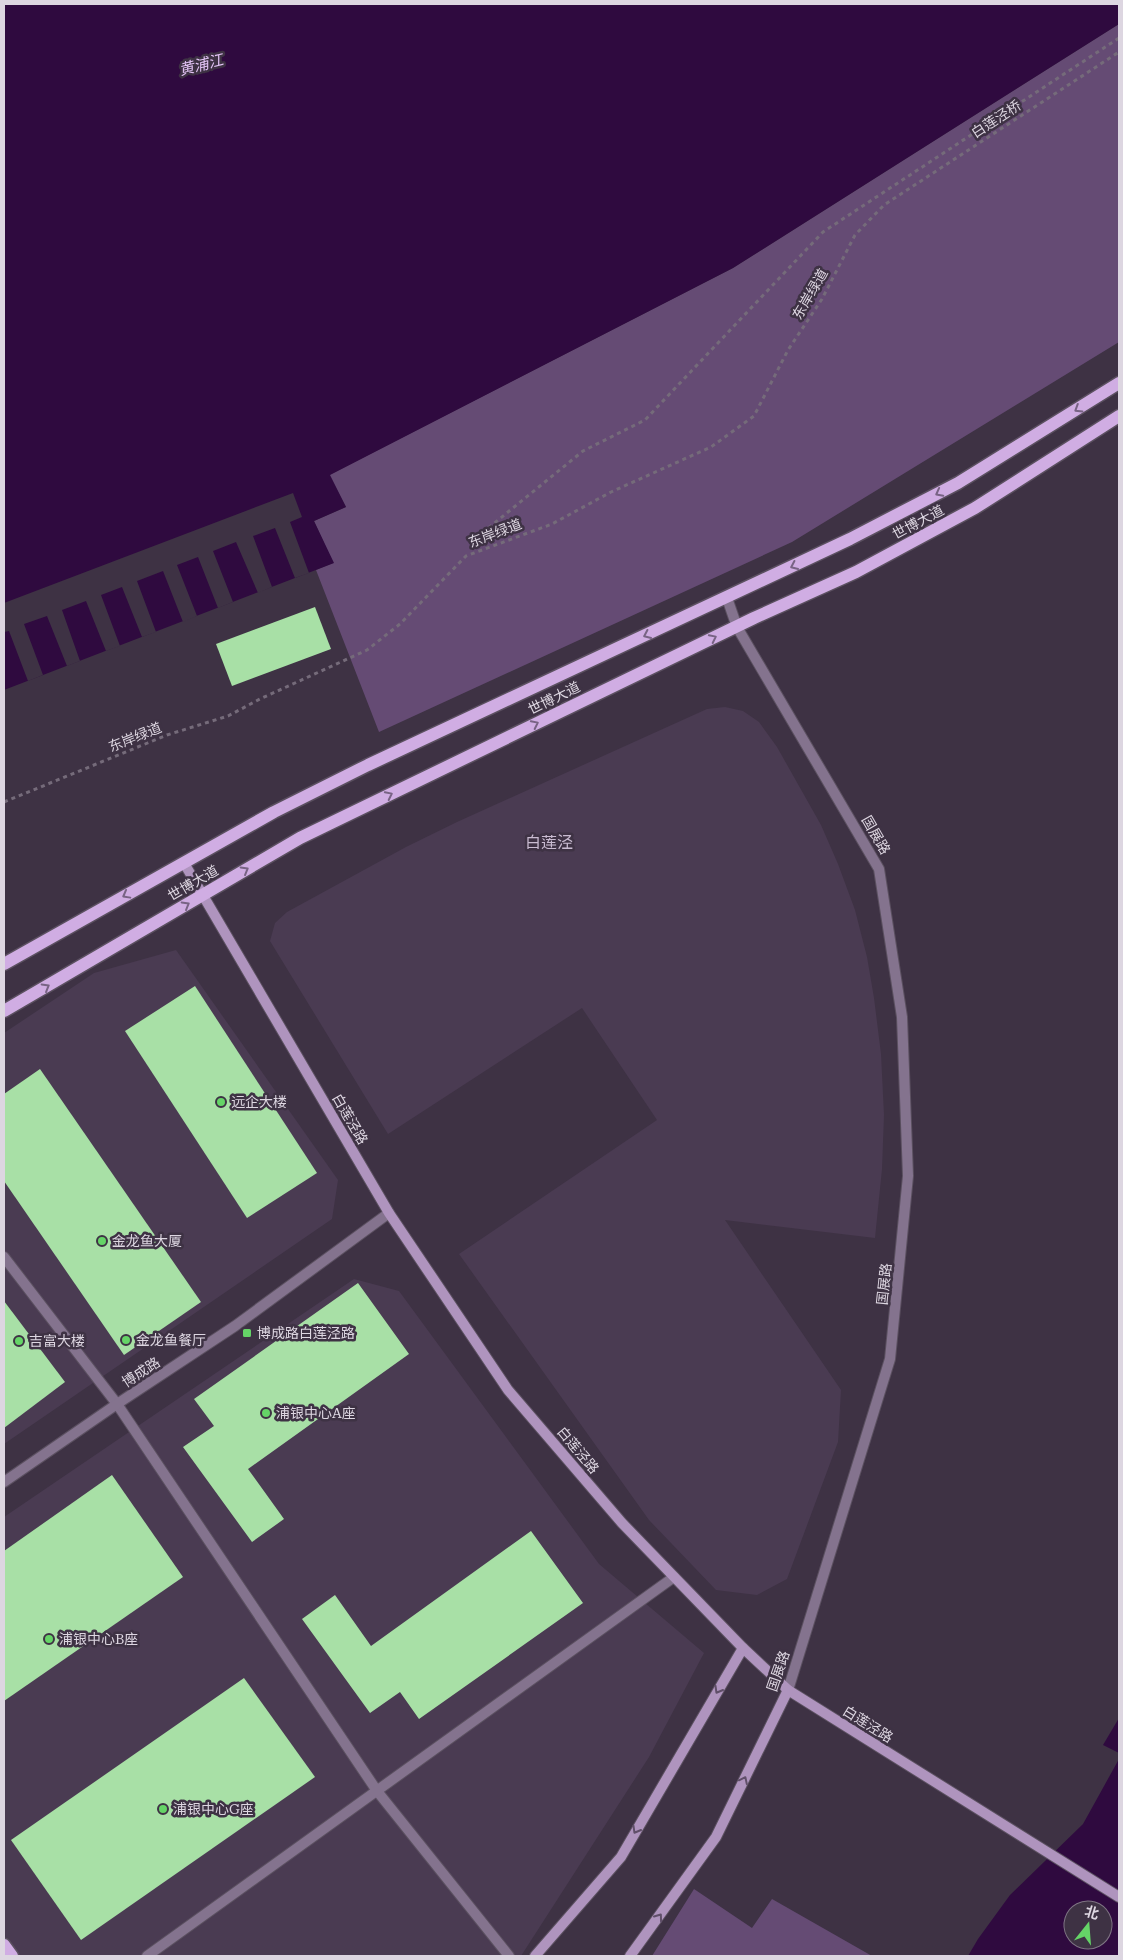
<svg xmlns="http://www.w3.org/2000/svg" width="1123" height="1960" font-family="'Roboto Serif','Noto Sans SC',serif">
<rect width="100%" height="100%" fill="#3e3244"/>
<!-- built -->
<g fill="#4a3b52">
<polygon points="725,707 743,711 759,722 777,747 821,825 838,864 855,910 867,957 874,998 881,1054 884,1115 882,1169 875,1238 725,1220 841,1390 838,1442 787,1579 757,1595 716,1590 649,1520 459,1254 657,1120 582,1008 388,1134 270,941 275,923 287,912 406,847 457,822 707,709"/>
<polygon points="176,950 338,1180 332,1219 4,1444 4,1033 94,973"/>
<polygon points="354,1279 399,1291 599,1564 704,1653 649,1757 521,1956 4,1956 4,1517"/>
</g>
<!-- green -->
<g fill="#654b74">
<polygon points="1119,24 1119,342 792,542 379,732 316,570 333,563 314,521 346,507 329,475 733,268"/>
<polygon points="694,1889 752,1928 772,1899 872,1956 652,1956"/>
</g>
<!-- water -->
<g fill="#2f0a3f" fill-rule="evenodd">
<polygon points="4,4 1119,4 1119,24 733,268 330,475 346,507 314,521 334,563 4,690"/>
<polygon points="1119,1718 1119,1753 1103,1745"/>
<path d="M 1119,1759 L 1119,1956 L 968,1956 L 978,1939 L 1010,1895 L 1083,1824 ZM 1073,1910 L 1103,1910 L 1103,1940 L 1073,1940 Z"/>
</g>
<!-- pier -->
<polygon fill="#3e3244" points="293,493 302,517 290,522 309,573 295,578 275,528 253,536 272,587 258,593 236,542 213,551 233,602 218,608 198,557 177,565 197,616 183,622 163,571 137,581 156,632 142,637 122,587 101,595 120,646 106,651 86,601 62,610 80,661 67,666 47,616 24,624 43,675 28,681 9,631 4,632 4,603"/>
<!-- building -->
<g fill="#a8e0a6">
<polygon points="315,607 331,649 232,686 216,644"/>
<polygon points="195,986 317,1173 247,1218 125,1031"/>
<polygon points="40,1069 201,1302 124,1355 4,1181 4,1094"/>
<polygon points="358,1283 409,1354 248,1469 284,1519 252,1542 183,1447 214,1426 194,1399"/>
<polygon points="4,1301 65,1382 4,1428"/>
<polygon points="112,1475 183,1577 4,1701 4,1551"/>
<polygon points="531,1531 583,1603 419,1719 400,1692 370,1713 302,1619 335,1595 371,1646"/>
<polygon points="244,1678 315,1777 81,1940 11,1840"/>
</g>
<g fill="none" stroke-linecap="round" stroke-linejoin="round">
<defs>
<g id="street">
<polyline points="727,598 737,627 879,869 902,1017 908,1176 890,1359 788,1690"/>
<polyline points="4,1257 117,1404 377,1791 509,1956"/>
<polyline points="4,1482 117,1404 235,1326 389,1213"/>
<polyline points="147,1956 674,1577"/>
</g>
<g id="secondary">
<polyline points="184,863 389,1213 508,1390 622,1523 743,1648 788,1690 1119,1897"/>
<polyline points="535,1956 621,1857 743,1648"/>
<polyline points="630,1956 716,1837 788,1690"/>
</g>
<g id="primary">
<polyline points="4,964 274,812 368,765 850,539 958,483 1119,383"/>
<polyline points="4,1011 300,838 754,618 856,572 975,508 1119,416"/>
<polyline points="4,1945 12,1956"/>
</g>
</defs>
<!-- street casing -->
<use href="#street" stroke="#5b5060" stroke-width="12"/>
<!-- secondary casing -->
<use href="#secondary" stroke="#5b5060" stroke-width="12"/>
<!-- primary casing -->
<use href="#primary" stroke="#5b5060" stroke-width="15"/>
<!-- path -->
<g stroke="#756b7a" stroke-width="3" stroke-dasharray="4 4" stroke-linecap="butt">
<polyline points="476,538 583,451 645,420 823,232 1119,38"/>
<polyline points="4,802 167,735 228,716 260,699 367,650 400,624 466,556 552,524 611,492 711,447 754,416 788,350 822,299 855,235 884,205 1119,52"/>
</g>
<!-- street -->
<use href="#street" stroke="#84738e" stroke-width="10"/>
<!-- secondary -->
<use href="#secondary" stroke="#af94be" stroke-width="10"/>
<!-- primary -->
<use href="#primary" stroke="#d0ade3" stroke-width="12"/>
</g>
<!-- one-way arrows -->
<defs><path id="oneway-chevron" d="M-2-3.5L2.5 0L-2 3.5" fill="none" stroke-width="1.6" stroke-linecap="round" stroke-linejoin="round" transform="scale(1.25)"/></defs>
<g stroke="#786384">
<use href="#oneway-chevron" transform="translate(1078 409) rotate(148)"/>
<use href="#oneway-chevron" transform="translate(939 493) rotate(152)"/>
<use href="#oneway-chevron" transform="translate(794 566) rotate(155)"/>
<use href="#oneway-chevron" transform="translate(647 635) rotate(155)"/>
<use href="#oneway-chevron" transform="translate(713 638) rotate(-26)"/>
<use href="#oneway-chevron" transform="translate(535 724) rotate(-26)"/>
<use href="#oneway-chevron" transform="translate(389 795) rotate(-26)"/>
<use href="#oneway-chevron" transform="translate(245 870) rotate(-30)"/>
<use href="#oneway-chevron" transform="translate(126 895) rotate(151)"/>
<use href="#oneway-chevron" transform="translate(186 905) rotate(-30)"/>
<use href="#oneway-chevron" transform="translate(46 987) rotate(-30)"/>
</g>
<g stroke="#604f69">
<use href="#oneway-chevron" transform="translate(718 1690) rotate(120)"/>
<use href="#oneway-chevron" transform="translate(744 1780) rotate(-64)"/>
<use href="#oneway-chevron" transform="translate(636 1830) rotate(120)"/>
<use href="#oneway-chevron" transform="translate(659 1917) rotate(-54)"/>
</g>
<!-- markers -->
<g fill="#65d467" stroke="#3e3244" stroke-width="2">
<circle cx="221" cy="1102" r="5"/>
<circle cx="102" cy="1241" r="5"/>
<rect x="242" y="1328" width="10" height="10" rx="2.5"/>
<circle cx="126" cy="1340" r="5"/>
<circle cx="19" cy="1341" r="5"/>
<circle cx="266" cy="1413" r="5"/>
<circle cx="49" cy="1639" r="5"/>
<circle cx="163" cy="1809" r="5"/>
</g>
<g text-anchor="middle" dominant-baseline="central" stroke-width="5" stroke-linejoin="round" paint-order="stroke">
<!-- street labels -->
<g font-size="14" fill="#ddd6e1" stroke="#3e3244">
<text transform="translate(996 119) rotate(-33)">白莲泾桥</text>
<text transform="translate(810 294) rotate(-60)">东岸绿道</text>
<text transform="translate(918 522) rotate(-28)">世博大道</text>
<text transform="translate(495 533) rotate(-21)">东岸绿道</text>
<text transform="translate(554 698) rotate(-26)">世博大道</text>
<text transform="translate(135 737) rotate(-22)">东岸绿道</text>
<text transform="translate(876 835) rotate(60)">国展路</text>
<text transform="translate(193 883) rotate(-30)">世博大道</text>
<text transform="translate(350 1119) rotate(60)">白莲泾路</text>
<text transform="translate(884 1284) rotate(-84)">国展路</text>
<text transform="translate(141 1372) rotate(-33)">博成路</text>
<text transform="translate(578 1450) rotate(50)">白莲泾路</text>
<text transform="translate(778 1671) rotate(-71)">国展路</text>
<text transform="translate(868 1724) rotate(32)">白莲泾路</text>
</g>
<!-- poi labels -->
<g font-size="14" fill="#ddd6e1" stroke="#3e3244" text-anchor="start">
<text x="231" y="1102">远企大楼</text>
<text x="112" y="1241">金龙鱼大厦</text>
<text x="257" y="1333">博成路白莲泾路</text>
<text x="136" y="1340">金龙鱼餐厅</text>
<text x="29" y="1341">吉富大楼</text>
<text x="276" y="1413">浦银中心A座</text>
<text x="59" y="1639">浦银中心B座</text>
<text x="173" y="1809">浦银中心G座</text>
</g>
<!-- water labels -->
<g font-size="15" font-style="italic" fill="#e3c3f6" stroke="#3e3244">
<text transform="translate(201 65) rotate(-14)">黄浦江</text>
</g>
<!-- quarter labels -->
<g font-size="16" fill="#c9bbd1" stroke="#3e3244">
<text x="549" y="842">白莲泾</text>
</g>
</g>
<!-- border -->
<rect width="1123" height="1960" fill="none" stroke="#ddd6e1" stroke-width="10"/>
<!-- north arrow -->
<g transform="translate(1088 1925) rotate(17)"><circle r="24" fill="#3e3244" stroke="#7e7483"/>
<path d="M0-4L9 19L0 12L-9 19Z" fill="#65d467"/>
<text y="-8" font-size="14" font-weight="bold" text-anchor="middle" fill="#ddd6e1">北</text>
</g>
</svg>
